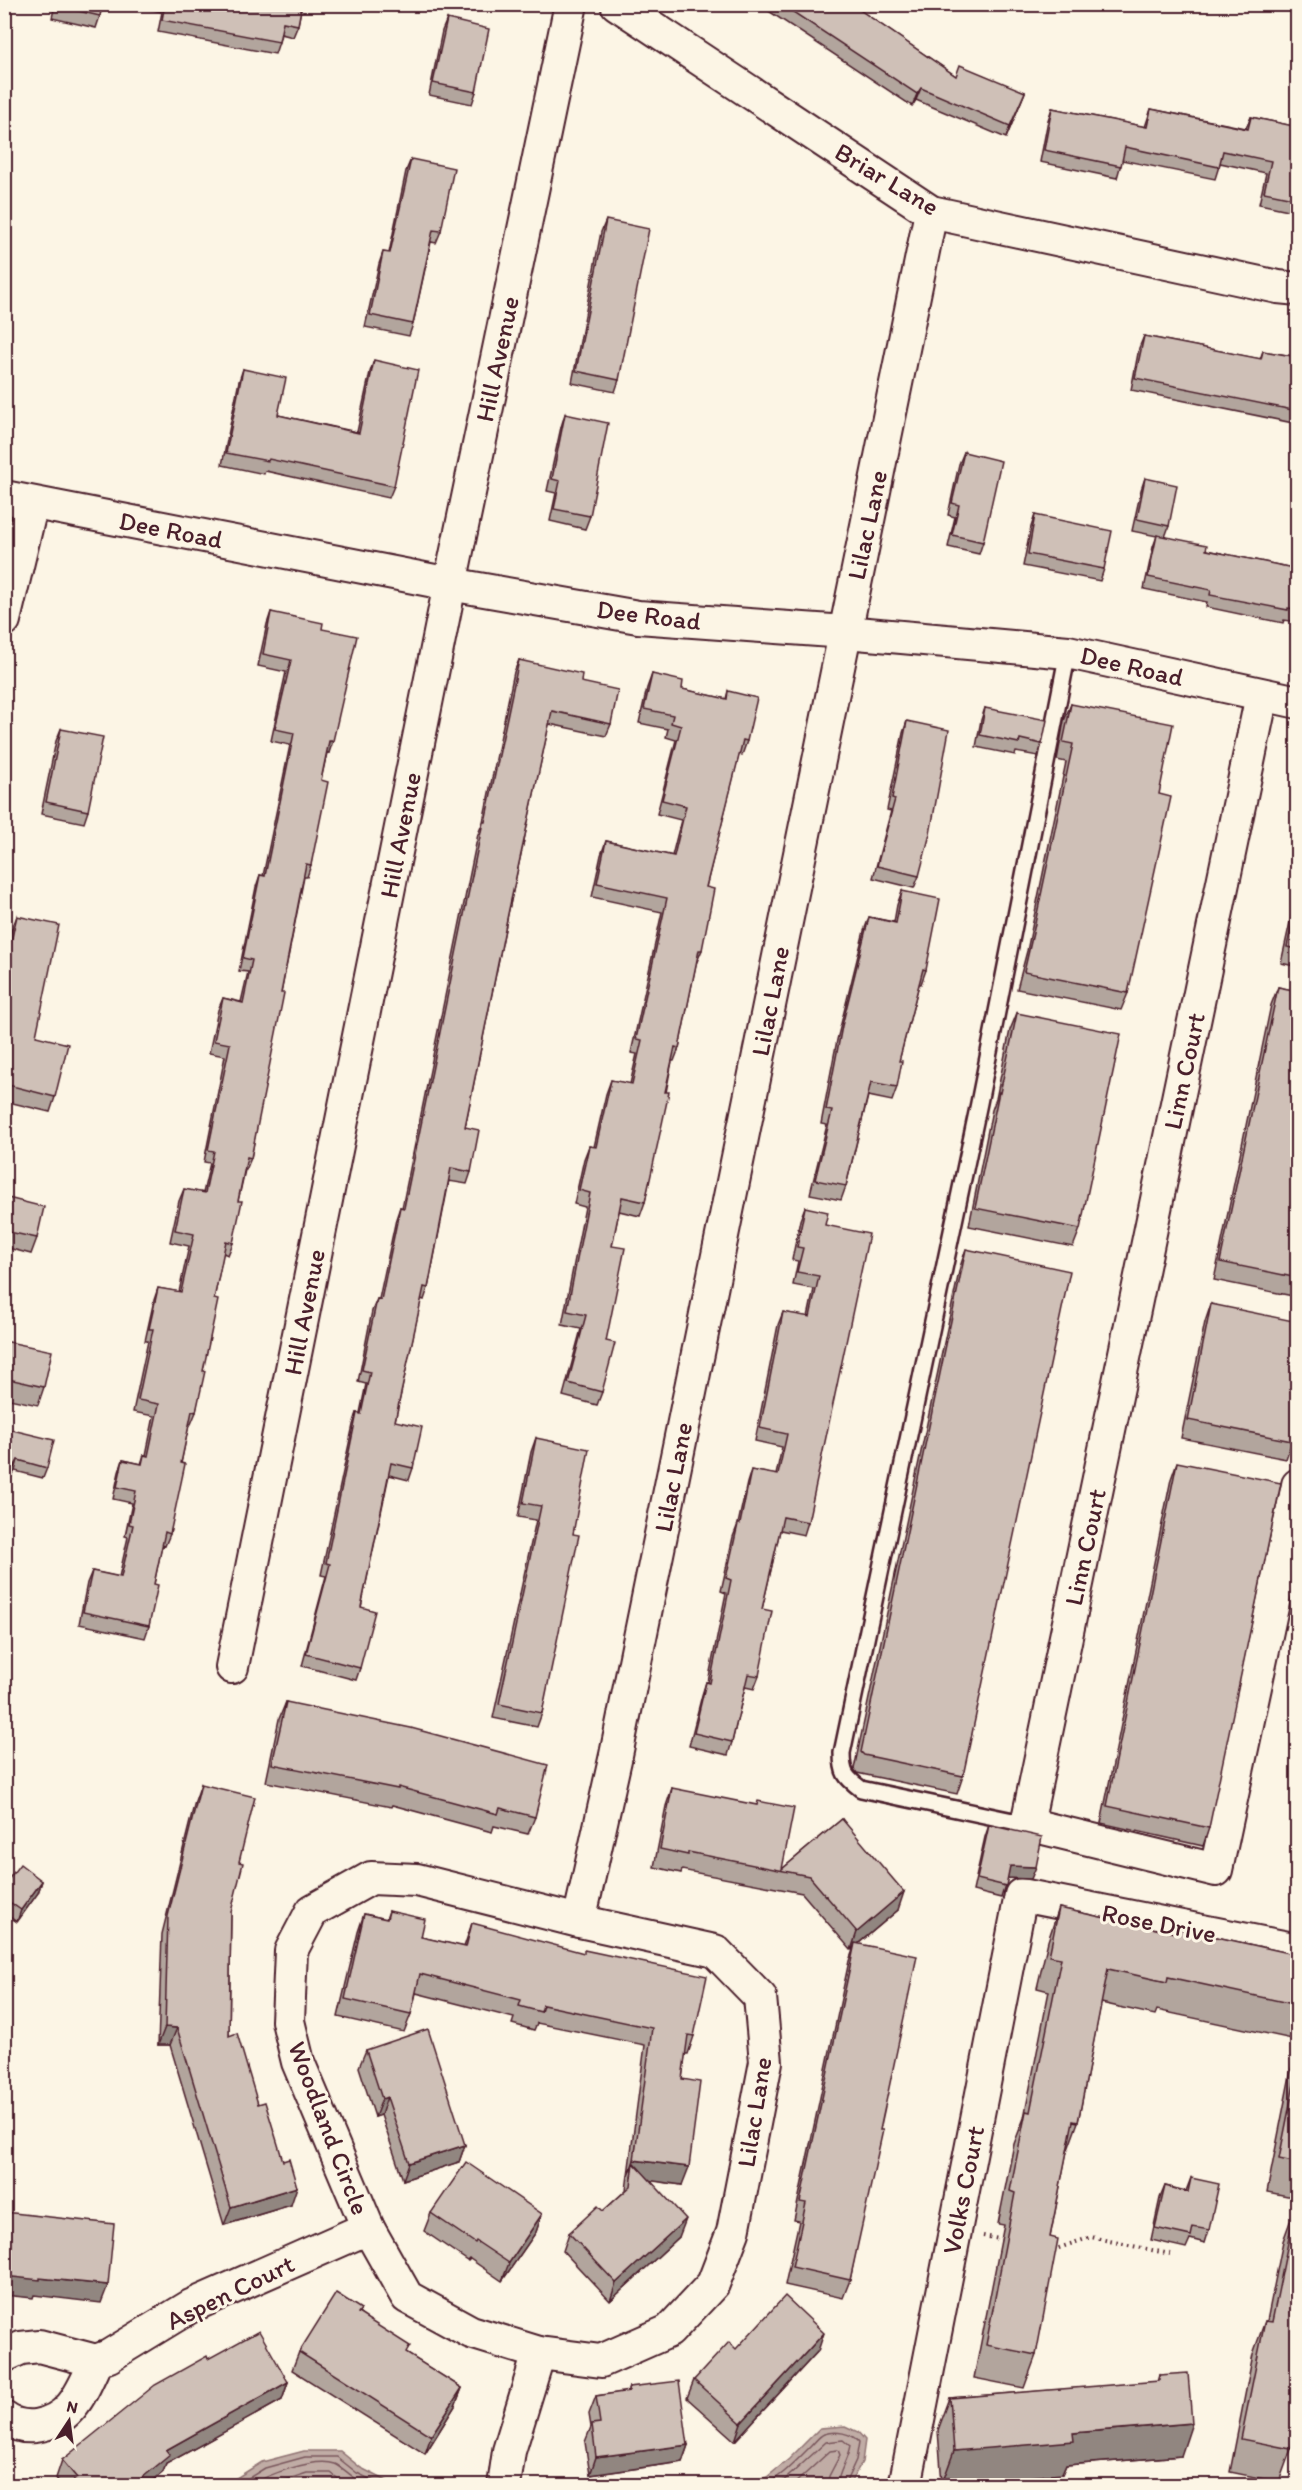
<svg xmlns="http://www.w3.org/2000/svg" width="1302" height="2490" font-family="Itim,sans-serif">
<rect width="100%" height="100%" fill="#fcf5e5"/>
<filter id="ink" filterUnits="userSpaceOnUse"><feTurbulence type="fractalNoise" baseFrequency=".0167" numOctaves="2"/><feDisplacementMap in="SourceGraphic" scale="12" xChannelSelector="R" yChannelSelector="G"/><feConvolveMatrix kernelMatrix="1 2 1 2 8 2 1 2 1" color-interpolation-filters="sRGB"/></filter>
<g filter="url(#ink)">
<!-- water -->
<g fill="#c0aca5" stroke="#917474" stroke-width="1.5">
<polygon points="845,2426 858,2432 865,2440 862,2462 849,2485 743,2485 767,2477 789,2459 820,2428"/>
<polygon points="304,2451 340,2451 361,2468 395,2485 225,2485 262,2462"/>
</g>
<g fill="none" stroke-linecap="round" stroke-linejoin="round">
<!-- shore -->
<g stroke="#79575c" stroke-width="1.5">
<polyline points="236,2486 265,2468 305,2457 337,2457 357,2473 384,2486"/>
<path d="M 250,2486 C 268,2474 315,2457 335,2464 C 341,2466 357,2481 366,2486"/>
<polyline points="267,2486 307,2473 331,2473 347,2486"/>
<path d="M 761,2486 C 780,2479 796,2461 810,2447 C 814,2443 819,2436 824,2434 C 835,2430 852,2433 859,2442 L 856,2460 L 844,2486"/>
<path d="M 778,2486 L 826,2442 L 843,2440 L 850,2446 C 848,2460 838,2472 837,2486"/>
<polyline points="792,2486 830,2451 838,2450 840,2455 829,2476 828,2486"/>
</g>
<defs>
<path id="lane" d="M 1027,1824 L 861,1789 C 845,1777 842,1773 842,1753 L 979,1103 L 1068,652"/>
<g id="street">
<polyline points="617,4 931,212 1278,287 1298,289"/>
<polyline points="4,497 450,584 638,617 846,632 1068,652 1298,702"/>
<polyline points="4,620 32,503"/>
<polyline points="1262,695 1027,1824 1216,1870 1298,1485"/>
<polyline points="232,1667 450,584 571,4"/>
<polygon points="371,1878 417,1880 579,1921 715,1951 760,1997 766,2062 733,2232 713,2284 669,2331 601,2361 539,2353 471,2332 407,2297 368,2228 298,2062 288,2021 291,1951 312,1911"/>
<polyline points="579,1921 616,1755 931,212"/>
<polyline points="4,2356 21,2348 39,2346 96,2361 109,2356 191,2306 368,2228"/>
<path d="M 4,2418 C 13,2425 24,2427 35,2426 C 72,2421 82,2391 96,2361"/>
<polyline points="504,2486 509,2451 539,2353"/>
<polyline points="905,2486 1021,1895 1298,1950"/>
</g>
</defs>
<!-- lane casing -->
<use href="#lane" stroke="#4a1f2b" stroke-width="20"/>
<!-- street casing -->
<use href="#street" stroke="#4a1f2b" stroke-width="36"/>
<!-- path -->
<g stroke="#4a1f2b" stroke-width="4" stroke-dasharray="1.5 4.5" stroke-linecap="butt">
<polyline points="983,2236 1005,2240"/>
<polyline points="1053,2250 1091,2237 1170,2254"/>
</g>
<!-- lane -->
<use href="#lane" stroke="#fcf5e5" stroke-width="15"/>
<!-- street -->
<use href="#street" stroke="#fcf5e5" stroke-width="32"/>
</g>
<!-- wall -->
<g fill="#b2a59d" stroke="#4a1f2b" stroke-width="1.5">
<polygon points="55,4 102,4 100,16 96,28 52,18"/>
<polygon points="149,4 302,4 298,25 293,37 281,34 279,42 275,54 158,32 162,12 148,9"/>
<polygon points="758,4 851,4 956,76 1025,92 1006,138 916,100 912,106"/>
<polygon points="447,19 476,92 472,104 429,95 442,31"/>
<polygon points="1052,108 1145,127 1151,109 1246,128 1251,117 1298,127 1298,212 1259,204 1266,173 1220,163 1215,179 1122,160 1117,178 1040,162 1048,120"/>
<polygon points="411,159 441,231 436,243 431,242 413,324 409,336 365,327 379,264 383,252 389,253 406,171"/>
<polygon points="606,220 619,380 615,392 572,383 601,232"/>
<polygon points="1144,336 1260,359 1263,351 1298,357 1298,424 1131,390 1139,348"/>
<polygon points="374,360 394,486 389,498 265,471 264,474 222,465 239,381 243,369 278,415 357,432 370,372"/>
<polygon points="565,414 590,516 585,529 550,521 556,493 547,491 561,427"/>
<polygon points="964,452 983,542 979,554 948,547 955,517 948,515 959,464"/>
<polygon points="1145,478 1169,526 1165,537 1206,550 1298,569 1298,622 1284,620 1283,623 1206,607 1207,602 1144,589 1153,547 1157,536 1132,531 1141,490"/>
<polygon points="1035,515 1104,569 1100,581 1023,566 1031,527"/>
<polygon points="271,612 322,629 329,753 327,753 321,780 311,865 307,877 304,877 281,993 251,1158 246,1170 245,1170 238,1201 233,1243 228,1255 223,1253 214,1299 196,1412 191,1424 189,1424 181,1463 170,1534 165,1546 162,1545 154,1584 149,1626 145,1638 79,1624 87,1583 92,1571 119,1577 128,1537 125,1536 132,1503 113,1499 119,1472 123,1460 141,1464 144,1455 146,1455 154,1416 133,1412 148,1341 145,1341 154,1300 158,1288 179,1292 189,1246 170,1242 179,1201 184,1189 203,1193 210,1163 204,1162 225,1056 209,1053 218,1010 223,998 241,1002 248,972 239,971 256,887 260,875 263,876 290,745 271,741 286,672 258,666 267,624"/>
<polygon points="519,660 581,682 611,724 606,736 549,724 508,914 465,1127 471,1172 467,1184 449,1181 428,1288 424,1300 421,1299 395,1421 413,1468 409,1480 389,1475 361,1607 360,1668 356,1680 302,1666 326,1576 321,1575 353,1425 357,1413 360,1413 366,1384 358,1382 372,1311 377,1299 379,1299 396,1219 400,1207 402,1208 478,834 483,822 514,672"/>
<polygon points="652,674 682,689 726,699 728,691 747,741 742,755 739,754 706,887 702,950 696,964 679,1048 674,1061 672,1061 645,1202 640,1216 619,1211 612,1246 602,1392 597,1405 563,1396 581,1329 562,1325 585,1207 574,1204 584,1159 589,1146 594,1147 606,1094 611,1080 630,1084 637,1054 631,1053 662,912 592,897 601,855 606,841 672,856 681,820 657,814 676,740 666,737 668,729 639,723 647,688"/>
<polygon points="1071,704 1159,794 1128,993 1121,1010 1017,989 1027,951 1066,762 1057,760 1064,721"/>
<polygon points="985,708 1042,744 1038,756 1016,752 1015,755 976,747 981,720"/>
<polygon points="907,721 919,876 914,888 873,878 891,811 887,810 903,733"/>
<polygon points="61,729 88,811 84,823 41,814 56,741"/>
<polygon points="1298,886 1298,967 1281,963"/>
<polygon points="902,891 926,970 921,984 919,984 899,1061 897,1087 892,1101 868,1096 846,1186 841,1200 810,1194 827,1125 821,1124 837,1040 864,931 869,917 894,922 897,905"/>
<polygon points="17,916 36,1036 55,1097 50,1112 4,1101 4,961 11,931"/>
<polygon points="1278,987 1298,991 1298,1297 1214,1280 1271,1005"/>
<polygon points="1017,1013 1080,1229 1073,1247 969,1226 992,1110 996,1099 1010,1030"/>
<polygon points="4,1197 37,1238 31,1254 4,1247"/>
<polygon points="805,1207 825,1225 808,1522 804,1535 780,1530 762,1609 759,1676 754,1689 745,1687 732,1742 728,1755 689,1746 702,1695 706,1682 708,1682 726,1593 721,1591 733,1537 738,1524 747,1483 751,1470 776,1475 782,1447 755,1441 778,1325 783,1312 808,1317 814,1289 793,1285 798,1261 792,1260 800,1220"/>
<polygon points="966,1249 963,1776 957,1794 857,1773 854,1769 960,1267"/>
<polygon points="1211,1304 1292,1441 1286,1459 1181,1438 1205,1322"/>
<polygon points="4,1341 44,1387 38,1405 4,1398"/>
<polygon points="4,1428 47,1468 43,1478 15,1471"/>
<polygon points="536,1438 573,1534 542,1713 537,1727 493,1718 536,1520 518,1517 531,1452"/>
<polygon points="1177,1462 1209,1828 1203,1846 1101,1823 1171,1479"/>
<polygon points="286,1702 535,1817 528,1834 494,1826 492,1832 392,1805 391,1807 266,1782 279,1719"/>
<polygon points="201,1784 239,1862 231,1912 229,2036 258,2104 291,2205 224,2225 170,2045 158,2045 162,1934 195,1801"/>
<polygon points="672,1788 782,1869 842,1819 898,1910 858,1944 880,2130 850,2280 843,2298 785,2285 799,2221 794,2220 849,1961 854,1947 851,1950 802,1893 682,1870 681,1873 654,1867 666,1806"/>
<polygon points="989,1825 1031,1879 1007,1878 1001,1898 973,1891 985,1837"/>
<polygon points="42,1881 38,1893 17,1922 4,1913 4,1885"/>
<polygon points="1059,1908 1174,1933 1176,1928 1298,1955 1298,2198 1267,2192 1297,2040 1157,2010 1155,2015 1101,2003 1078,2122 1066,2155 1050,2237 1036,2355 1024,2388 974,2378 1004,2225 998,2224 1014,2144 1024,2118 1049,1991 1037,1988 1048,1941"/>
<polygon points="389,1911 421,1937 464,1947 472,1923 694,2036 688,2054 685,2054 682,2079 682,2185 650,2180 679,2237 610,2301 563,2251 569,2233 603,2211 626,2190 645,2045 537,2023 534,2030 512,2024 514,2018 416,1993 411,2014 404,2032 338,2017 358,1932 364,1914 386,1919"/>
<polygon points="366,2050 465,2145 459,2162 403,2180 381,2115 375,2117 359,2067"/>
<polygon points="1191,2178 1209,2230 1205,2243 1190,2239 1186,2248 1151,2240 1160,2198 1165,2186 1186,2191"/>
<polygon points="1295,2208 1291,2449 1279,2482 1230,2472 1253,2354 1265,2321 1267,2321 1283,2241"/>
<polygon points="431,2213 542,2214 536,2232 502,2281 470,2259 468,2261 424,2231"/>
<polygon points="361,2309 359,2313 407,2354 462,2388 455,2406 425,2454 292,2370 299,2352"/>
<polygon points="736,2349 818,2351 735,2441 687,2398 694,2380"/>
<polygon points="208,2359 288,2382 282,2400 166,2464 163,2472 147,2486 62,2486 56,2478 62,2460"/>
<polygon points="1159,2375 1181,2456 1066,2465 1062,2474 942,2484 938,2430 950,2398 1157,2382"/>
<polygon points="629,2387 688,2445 682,2462 590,2475 585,2442 591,2427 589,2414 596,2396 627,2392"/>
</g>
<!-- shaded-wall -->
<g fill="#918680" stroke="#4a1f2b" stroke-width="1.5">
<polygon points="921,88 916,100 912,106 917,94"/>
<polygon points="1025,92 1020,104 1006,138 1010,126"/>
<polygon points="329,741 333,741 329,753 325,753"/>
<polygon points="18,1460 15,1471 4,1489 4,1486"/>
<polygon points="1010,1866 1036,1867 1031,1879 1005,1878"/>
<polygon points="42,1881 38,1893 17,1922 21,1910"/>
<polygon points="904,1892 898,1910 854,1947 855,1943 854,1947 851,1950 857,1932"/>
<polygon points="165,2027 177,2028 170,2045 158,2045"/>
<polygon points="387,2097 381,2115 375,2117 382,2099"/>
<polygon points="465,2145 459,2162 403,2180 409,2163"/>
<polygon points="634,2160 689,2167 682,2185 632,2178 634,2163 628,2177"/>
<polygon points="297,2187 291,2205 224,2225 231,2207"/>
<polygon points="542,2214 536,2232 502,2281 509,2263"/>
<polygon points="686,2219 679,2237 610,2301 616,2283"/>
<polygon points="4,2276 40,2278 108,2285 101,2303 34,2295 33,2298 4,2295"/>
<polygon points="824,2333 818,2351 735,2441 741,2423"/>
<polygon points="288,2382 282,2400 166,2464 163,2472 147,2486 132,2486 166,2450"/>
<polygon points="462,2388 455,2406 425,2454 431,2436"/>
<polygon points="1192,2423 1181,2456 1066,2465 1062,2474 942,2484 954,2451 1073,2433"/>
<polygon points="688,2445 682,2462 590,2475 596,2457"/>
</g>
<!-- building -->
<g fill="#cfc0b7" stroke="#4a1f2b" stroke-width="1.5">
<polygon points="57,4 102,4 100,16 57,6"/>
<polygon points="165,4 302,4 298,25 283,22 279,42 162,20"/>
<polygon points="781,4 851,4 956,76 960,65 1025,92 1010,126 921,88 917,94"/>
<polygon points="447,19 489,29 476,92 433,83"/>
<polygon points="1052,108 1147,127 1151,109 1248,129 1251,117 1298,127 1298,199 1264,192 1271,161 1223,151 1219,167 1125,147 1121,166 1044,150"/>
<polygon points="411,159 454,168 441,231 433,230 413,324 370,315 383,252 390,253"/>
<polygon points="606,220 649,229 619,380 576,371"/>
<polygon points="1144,336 1261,359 1263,351 1298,357 1298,411 1135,378"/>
<polygon points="374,360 418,370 394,486 269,459 268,461 226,453 243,369 286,378 278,415 359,433"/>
<polygon points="565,414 608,423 590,516 554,509 560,481 552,479"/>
<polygon points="964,452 1001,461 983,542 952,535 959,505 952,503"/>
<polygon points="1145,478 1177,485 1169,526 1137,519"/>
<polygon points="1035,515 1112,531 1104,569 1028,554"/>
<polygon points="1157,535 1207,545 1206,550 1298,569 1298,609 1288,608 1288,610 1210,595 1211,590 1148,577"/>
<polygon points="271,612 323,623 322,629 357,636 333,741 329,741 321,780 328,782 311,865 306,864 281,993 284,993 251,1158 247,1157 238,1201 242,1201 233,1243 226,1241 214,1299 218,1300 203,1371 205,1371 196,1412 192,1411 181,1463 185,1464 170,1534 165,1532 154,1584 158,1585 149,1626 83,1612 92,1571 121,1577 133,1525 129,1524 136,1491 117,1487 123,1460 142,1464 144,1455 148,1456 159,1404 138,1400 153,1329 149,1329 158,1288 181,1292 194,1234 175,1230 184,1189 205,1193 214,1151 208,1150 230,1044 214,1041 223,998 243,1003 252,960 243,958 260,875 265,876 294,733 275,729 291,660 263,654"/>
<polygon points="519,660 582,674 581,682 618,690 611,724 552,711 508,914 465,1127 479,1130 471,1172 451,1168 428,1288 424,1287 395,1421 422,1427 413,1468 391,1463 361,1607 375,1611 360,1668 306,1654 330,1564 326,1563 357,1413 361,1414 370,1372 362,1370 377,1299 381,1300 400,1207 404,1208 483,822 485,822"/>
<polygon points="652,674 683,681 682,689 727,699 728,691 757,698 747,741 743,740 706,887 714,889 702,950 699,950 679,1048 675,1047 665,1092 669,1092 645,1202 622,1197 612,1246 625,1248 606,1341 615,1343 602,1392 568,1383 586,1315 567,1311 590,1193 579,1190 589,1146 596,1147 611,1080 632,1084 642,1040 636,1039 667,898 597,883 606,841 674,856 686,806 662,800 681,726 671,723 673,715 644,709"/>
<polygon points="1071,704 1173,724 1159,794 1171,797 1128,993 1024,972 1033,933 1073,744 1063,742"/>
<polygon points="985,708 1047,720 1042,744 1020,739 1019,743 980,735"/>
<polygon points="907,721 949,730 930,834 919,876 877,866 895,799 892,798"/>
<polygon points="61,729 103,737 88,811 46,802"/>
<polygon points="902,891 940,899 926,970 923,969 899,1061 902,1061 897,1087 871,1082 846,1186 815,1180 832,1111 826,1110 842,1026 869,917 896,923"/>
<polygon points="1298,897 1298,949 1287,947"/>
<polygon points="17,916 59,925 36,1036 68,1044 55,1097 4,1084 4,971"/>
<polygon points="1278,987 1298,991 1298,1278 1220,1262"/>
<polygon points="1017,1013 1121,1034 1080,1229 975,1208 999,1092 1000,1093"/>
<polygon points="4,1197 44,1207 37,1238 5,1231 4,1233"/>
<polygon points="805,1207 828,1212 825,1225 869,1234 808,1522 783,1517 762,1609 772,1611 759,1676 748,1674 732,1742 694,1733 706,1682 710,1683 731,1580 726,1578 738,1524 740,1524 751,1470 778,1475 787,1434 760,1428 783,1312 810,1317 819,1276 797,1272 803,1248 797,1247"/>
<polygon points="966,1249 1070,1271 963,1776 864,1755 861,1752"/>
<polygon points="1211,1304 1298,1322 1298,1414 1292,1441 1188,1420"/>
<polygon points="4,1341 52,1351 44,1387 4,1378"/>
<polygon points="4,1428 54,1440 47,1468 18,1460 4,1486"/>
<polygon points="536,1438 589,1449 573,1534 579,1535 542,1713 499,1704 541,1506 523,1503"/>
<polygon points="1177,1462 1281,1483 1209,1828 1107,1806"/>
<polygon points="286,1702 411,1728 548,1765 535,1817 500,1808 498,1814 398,1787 398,1789 272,1764"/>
<polygon points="201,1784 255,1797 239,1862 243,1863 231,1912 229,2036 237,2033 258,2104 265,2102 283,2161 289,2159 297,2187 231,2207 177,2028 165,2027 168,1916"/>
<polygon points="672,1788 757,1805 758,1801 794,1808 782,1869 842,1819 904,1892 857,1932 809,1876 688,1852 688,1855 660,1849"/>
<polygon points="989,1825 1042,1837 1036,1867 1010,1866 1006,1886 977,1879"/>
<polygon points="20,1864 42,1881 21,1910 4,1898 4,1885"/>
<polygon points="1059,1908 1175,1933 1176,1928 1298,1955 1298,2005 1168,1977 1167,1982 1108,1969 1078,2122 1073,2121 1050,2237 1058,2239 1036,2355 986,2345 1015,2193 1010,2191 1026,2111 1030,2112 1061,1958 1049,1956"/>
<polygon points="389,1911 425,1919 421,1937 466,1947 472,1923 584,1953 584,1950 707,1976 694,2036 688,2035 682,2079 700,2082 689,2167 634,2160 652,2028 543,2005 541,2012 519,2006 521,2000 420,1974 411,2014 345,1999 364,1914 387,1919"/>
<polygon points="855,1943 917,1956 880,2130 883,2130 850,2280 792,2267 806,2203 800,2202"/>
<polygon points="428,2029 465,2145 409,2163 387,2097 382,2099 366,2050"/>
<polygon points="1298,2064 1298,2163 1279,2159"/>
<polygon points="466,2162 542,2214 509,2263 476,2241 475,2243 431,2213"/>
<polygon points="634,2163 686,2219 616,2283 569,2233 598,2206 603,2211 631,2186"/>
<polygon points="1191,2178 1219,2184 1209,2230 1193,2227 1191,2236 1155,2228 1165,2186 1188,2192"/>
<polygon points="1295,2208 1298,2209 1298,2418 1291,2449 1241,2439 1265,2321 1272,2322"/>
<polygon points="4,2212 114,2224 108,2285 40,2278 40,2280 4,2276"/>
<polygon points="336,2293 361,2309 358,2313 410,2346 406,2353 462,2388 431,2436 299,2352"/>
<polygon points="785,2296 824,2333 741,2423 694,2380 729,2342 736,2349"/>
<polygon points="259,2331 288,2382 166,2450 170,2455 132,2486 68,2485 77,2478 62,2460 155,2385 207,2356 208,2359"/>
<polygon points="1188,2373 1192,2423 1073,2433 1074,2441 954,2451 950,2398 1159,2381 1159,2375"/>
<polygon points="679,2381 688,2445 596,2457 592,2424 600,2423 596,2396 629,2391 629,2387"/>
</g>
</g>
<g text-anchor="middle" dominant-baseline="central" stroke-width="6" stroke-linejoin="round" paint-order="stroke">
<!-- street labels -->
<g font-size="26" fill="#4a1f2b" stroke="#fcf5e5">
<text transform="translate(887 179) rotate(31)">Briar Lane</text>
<text transform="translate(497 359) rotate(-78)">Hill Avenue</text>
<text transform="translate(867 525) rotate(-78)">Lilac Lane</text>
<text transform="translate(171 530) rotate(11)">Dee Road</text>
<text transform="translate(649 615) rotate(7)">Dee Road</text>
<text transform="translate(1132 666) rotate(13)">Dee Road</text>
<text transform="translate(400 835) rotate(-79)">Hill Avenue</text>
<text transform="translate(770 1001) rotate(-79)">Lilac Lane</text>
<text transform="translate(1184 1071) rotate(-78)">Linn Court</text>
<text transform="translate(304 1312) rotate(-79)">Hill Avenue</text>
<text transform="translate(673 1477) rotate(-79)">Lilac Lane</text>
<text transform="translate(1085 1547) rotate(-78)">Linn Court</text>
<text transform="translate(1159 1923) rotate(11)">Rose Drive</text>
<text transform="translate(754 2112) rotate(-81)">Lilac Lane</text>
<text transform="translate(329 2128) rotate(69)">Woodland Circle</text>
<text transform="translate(963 2190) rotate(-79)">Volks Court</text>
<text transform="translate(230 2292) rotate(-26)">Aspen Court</text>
</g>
</g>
<!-- margin -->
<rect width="1302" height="2490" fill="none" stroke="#fcf5e5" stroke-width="24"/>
<rect x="12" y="12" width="1278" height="2466" fill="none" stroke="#4a1f2b" stroke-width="2" filter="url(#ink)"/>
<!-- north arrow -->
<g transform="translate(69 2421) rotate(13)" stroke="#fcf5e5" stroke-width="4.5" paint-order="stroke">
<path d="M0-4.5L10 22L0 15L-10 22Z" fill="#4a1f2b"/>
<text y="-9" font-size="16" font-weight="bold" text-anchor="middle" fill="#4a1f2b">N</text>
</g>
</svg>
